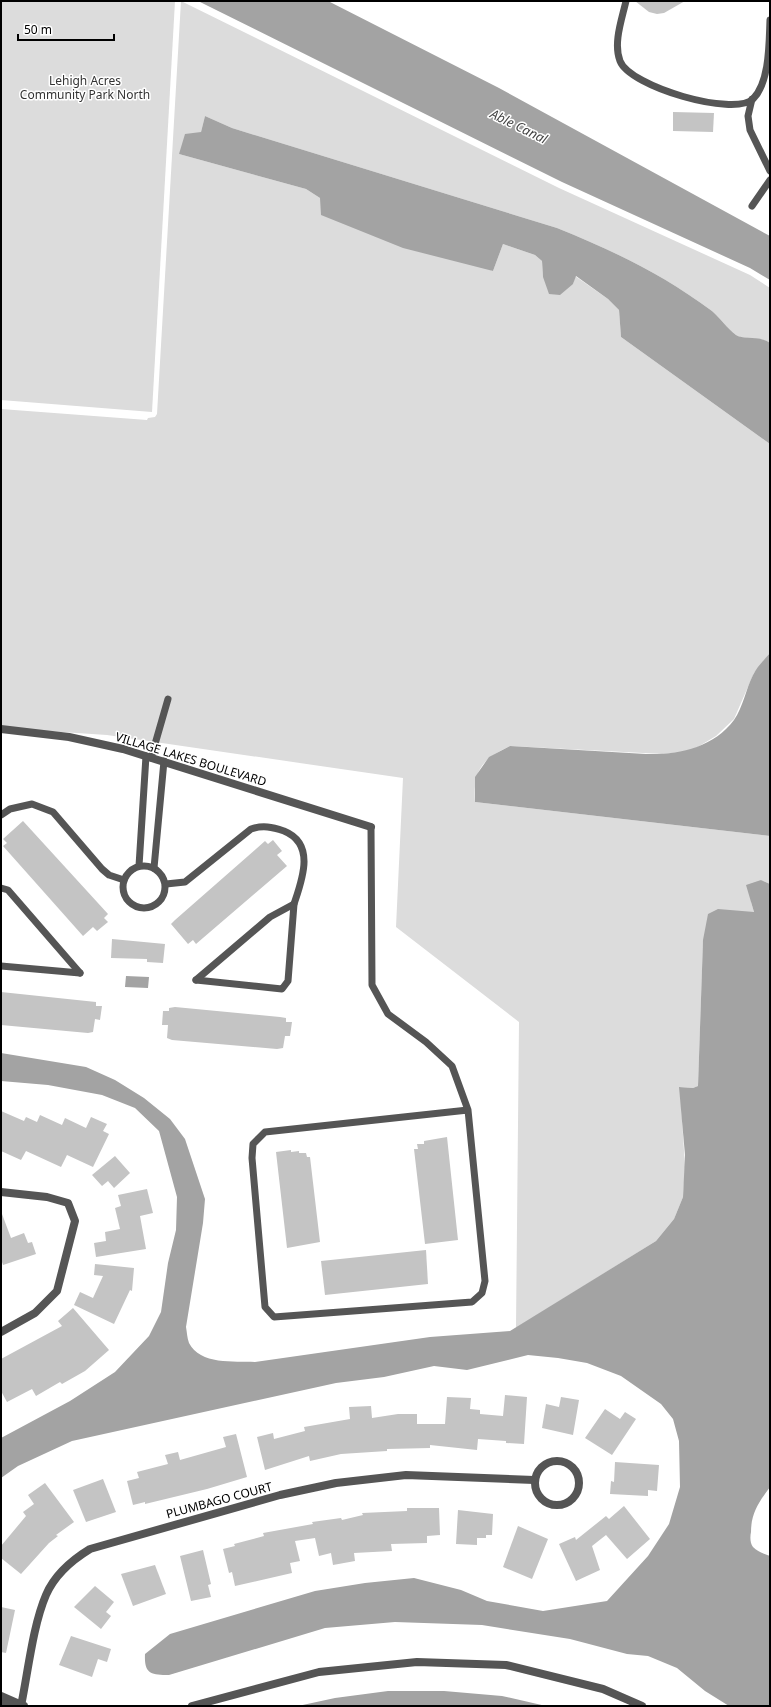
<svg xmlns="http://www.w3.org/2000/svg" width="771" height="1707" font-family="'Noto Sans',sans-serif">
<rect width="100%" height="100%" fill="#fff"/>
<!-- green -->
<g fill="#dcdcdc">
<polygon points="1,1 175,1 152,412 1,400"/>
<path d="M 181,1 L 559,188 L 750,275 L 770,288 L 770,343 C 759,336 743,340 736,335 C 727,328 720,318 712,311 C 662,274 614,251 557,228 L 232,128 L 205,116 L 201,132 L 179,154 L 306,189 L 320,198 L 493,271 L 503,244 L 535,255 L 542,261 L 543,277 L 573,284 L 575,276 L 608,299 L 619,310 L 621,337 L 770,444 L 770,653 L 754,673 L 734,719 L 716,736 L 691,751 L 662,754 L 510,746 C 482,759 473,770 475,802 L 770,836 L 770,884 L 761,880 L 751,902 L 754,912 L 703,941 L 698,1086 L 693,1088 L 680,1087 L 685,1167 L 683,1197 L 674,1219 L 656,1241 L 516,1328 L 519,1022 L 396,927 L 403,778 L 107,735 L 1,728 L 1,409 L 147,420 L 148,418 L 155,417 L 157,414 Z"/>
</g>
<!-- water -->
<g fill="#a3a3a3">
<polygon points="198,1 328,1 499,88 770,236 770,280 750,268 562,182"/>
<path d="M 205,116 L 232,128 L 557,228 C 614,251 662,274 712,311 C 720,318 727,328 736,335 C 743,340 759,335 770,343 L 770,444 L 621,337 L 619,310 L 608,299 L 576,276 L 573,284 L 560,295 L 549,294 L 543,277 L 542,261 L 535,255 L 503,244 L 493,271 L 403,248 L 321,215 L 320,198 L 306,189 L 179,154 L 185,134 L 201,132 Z"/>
<path d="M 770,653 L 770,836 L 475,802 L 475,777 L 489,757 L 510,746 L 646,754 C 678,755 713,748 734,720 C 743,707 746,689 753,675 C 757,667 764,660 770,653 Z"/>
<path d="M 761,880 L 770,884 L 770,1487 C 759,1502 751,1513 751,1532 C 750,1537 750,1543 753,1547 C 758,1552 764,1554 770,1556 L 770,1706 L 729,1706 L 705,1691 L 677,1668 L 648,1656 L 627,1654 L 570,1639 L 482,1625 L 395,1622 L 325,1628 L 169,1675 C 151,1675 144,1674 145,1654 L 170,1634 L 315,1591 L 365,1583 L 414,1578 L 461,1590 L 487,1601 L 543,1611 L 607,1601 L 648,1556 L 669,1524 L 680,1487 L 679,1441 L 673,1419 L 661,1404 L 621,1376 L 587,1363 L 558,1358 L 528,1355 L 467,1370 L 434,1366 L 384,1377 L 336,1383 L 72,1441 L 18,1466 L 1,1478 L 1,1438 L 70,1401 L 115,1372 L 149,1336 L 161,1312 L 168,1263 L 176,1230 L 177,1197 L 159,1131 L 135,1108 L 102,1095 L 48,1085 L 1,1081 L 1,1053 L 86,1067 L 115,1080 L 144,1098 L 170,1119 L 185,1139 L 205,1199 L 203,1223 L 186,1327 C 187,1332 187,1338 189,1343 C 200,1365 234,1361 255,1362 L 430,1337 L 510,1331 L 656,1241 L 674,1219 L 683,1197 L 685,1155 L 679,1087 L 693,1088 L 698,1086 L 703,940 L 708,914 L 718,909 L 754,912 L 746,885 Z"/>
<polygon points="126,976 149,977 148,988 125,987"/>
<polygon points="388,1691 444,1691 502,1696 546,1706 298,1706 335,1698"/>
</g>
<!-- building -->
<g fill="#c4c4c4">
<polygon points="635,1 685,1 664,13 657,14 649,12"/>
<polygon points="673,112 714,113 713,132 673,131"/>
<polygon points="23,821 108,914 104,918 108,922 97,931 93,927 83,936 3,846 7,843 3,839"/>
<polygon points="273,840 282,851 277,855 287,866 196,944 193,940 188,944 171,924 175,920 265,841 268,844"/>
<polygon points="112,939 165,944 163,963 147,962 147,959 111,958"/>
<polygon points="1,992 96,1002 96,1006 102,1006 100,1020 95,1019 93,1032 88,1033 1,1025"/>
<polygon points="175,1007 280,1017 286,1018 286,1022 292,1022 290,1036 285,1036 283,1048 277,1049 172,1040 167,1038 168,1025 162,1025 163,1011 169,1011 169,1008"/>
<polygon points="1,1111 24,1121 26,1117 37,1122 40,1115 62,1125 65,1118 86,1128 91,1117 107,1124 103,1131 109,1134 93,1167 67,1155 61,1167 26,1151 21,1160 1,1151"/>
<polygon points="447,1137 458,1240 425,1244 414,1149 418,1149 417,1144 424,1144 424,1141"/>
<polygon points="291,1150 291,1152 299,1151 299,1153 306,1153 307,1157 310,1157 320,1242 287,1248 276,1152"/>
<polygon points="115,1156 130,1173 114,1188 108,1181 102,1186 92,1175"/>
<polygon points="147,1189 153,1213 140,1216 146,1249 96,1257 94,1243 106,1241 105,1232 120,1229 115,1208 121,1206 118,1195"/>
<polygon points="1,1214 2,1214 11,1238 24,1233 28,1243 32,1242 36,1254 3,1265 1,1259"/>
<polygon points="426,1250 428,1284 325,1295 321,1261"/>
<polygon points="95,1264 134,1268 132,1291 130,1290 114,1324 74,1305 80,1292 93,1298 103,1276 94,1275"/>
<polygon points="73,1308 109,1350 85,1371 62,1384 60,1382 36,1396 32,1389 7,1402 1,1391 1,1359 62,1326 58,1321"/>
<polygon points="505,1395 527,1397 524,1444 506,1443 506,1441 478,1439 477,1450 430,1445 430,1448 387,1449 387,1451 341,1454 310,1461 309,1456 265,1470 257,1437 273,1433 274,1439 305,1431 304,1427 350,1419 349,1407 371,1406 372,1418 398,1414 417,1414 417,1424 445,1424 447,1397 471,1398 470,1409 480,1410 480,1414 503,1416"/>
<polygon points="561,1397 579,1400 573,1435 542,1428 546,1404 559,1407"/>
<polygon points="605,1409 620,1419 625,1412 636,1419 612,1455 585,1438"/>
<polygon points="236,1434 247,1477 207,1489 145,1504 145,1502 133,1505 127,1481 139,1478 137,1472 168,1464 165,1455 178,1452 180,1460 226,1447 223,1437"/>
<polygon points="615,1462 659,1465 657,1491 648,1490 648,1496 610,1494 611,1481 614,1482"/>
<polygon points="103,1479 116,1512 86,1522 73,1490"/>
<polygon points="45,1483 74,1522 56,1535 58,1536 49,1543 21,1574 1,1558 1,1546 26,1516 23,1512 34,1504 28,1495"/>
<polygon points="624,1506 650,1539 627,1559 606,1535 592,1546 600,1570 576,1581 559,1544 575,1537 576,1540 606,1516 609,1519"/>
<polygon points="407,1508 439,1508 440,1535 427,1536 427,1543 391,1544 392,1551 354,1553 355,1561 333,1565 331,1553 319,1556 315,1538 295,1541 300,1561 290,1563 292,1573 235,1586 232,1572 229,1573 223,1549 235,1546 234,1544 264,1536 263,1533 313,1524 312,1522 341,1518 342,1520 363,1515 362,1513 407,1511"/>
<polygon points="458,1510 493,1514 492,1535 486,1535 486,1538 477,1538 477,1545 456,1544"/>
<polygon points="518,1526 548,1539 532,1579 503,1567"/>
<polygon points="203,1550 211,1584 208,1585 211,1597 191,1601 180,1556"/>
<polygon points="155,1565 166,1594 133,1606 121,1574"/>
<polygon points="95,1586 114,1602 106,1612 111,1616 101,1629 74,1607"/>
<polygon points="1,1607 15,1610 6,1653 1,1652"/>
<polygon points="71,1636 111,1649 107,1662 98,1659 92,1677 59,1665"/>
</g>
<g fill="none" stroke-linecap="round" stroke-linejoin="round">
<!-- lane -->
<g stroke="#555" stroke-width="7">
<path d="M 626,1 C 622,19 613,43 620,61 C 630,87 734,117 753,99 C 770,82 769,42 770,20"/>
<polyline points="752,99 748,116 750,130 770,171"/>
<polyline points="752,206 770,180"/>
<polyline points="151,758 168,699"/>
<polyline points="1,815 10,809 32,804 53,812 102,869 109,875 124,880"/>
<polyline points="371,827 372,985 388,1014 426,1042 452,1066 468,1110 485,1281 482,1293 472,1302 274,1317 265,1307 252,1158 253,1144 265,1132 468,1110"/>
<circle cx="144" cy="887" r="21"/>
<polyline points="139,866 146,756"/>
<polyline points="154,868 164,761"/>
<path d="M 166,884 L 185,882 L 251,829 C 263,825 272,827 284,831 C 316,844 302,880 294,904 L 270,917 L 196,980"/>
<polyline points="1,888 8,890 80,973"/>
<polyline points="1,966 80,973"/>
<polyline points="196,980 282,989 288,981 294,904"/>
</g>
<!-- street -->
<g stroke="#555" stroke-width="8">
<polyline points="1,729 69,737 123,749 371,827"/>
<polyline points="1,1192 47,1197 68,1203 75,1221 57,1291 35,1313 1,1332"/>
<circle cx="557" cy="1483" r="22"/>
<polyline points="1,1696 17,1703"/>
<polyline points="1,1704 24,1706"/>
<path d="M 21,1706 C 28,1672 33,1625 46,1595 C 55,1574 72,1560 90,1549 L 280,1495 L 336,1483 L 406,1475 L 534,1480"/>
<polyline points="192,1706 319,1672 417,1662 506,1665 603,1689 642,1706"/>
</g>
</g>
<g text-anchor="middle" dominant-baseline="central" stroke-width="3" stroke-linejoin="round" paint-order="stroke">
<!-- park labels -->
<g font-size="12" fill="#333" stroke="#fff">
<text x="85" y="80">Lehigh Acres<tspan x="85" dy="14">Community Park North</tspan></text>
</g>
<!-- street labels -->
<g font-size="12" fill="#000" stroke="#fff">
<text transform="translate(191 759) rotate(17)">VILLAGE LAKES BOULEVARD</text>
<text transform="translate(219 1500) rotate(-15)">PLUMBAGO COURT</text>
</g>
<!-- water labels -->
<g font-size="13" font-style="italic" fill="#444" stroke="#fff">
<text transform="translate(519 126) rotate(26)">Able Canal</text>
</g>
</g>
<!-- border -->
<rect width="771" height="1707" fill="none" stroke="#000000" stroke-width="4"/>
<!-- scale -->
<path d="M18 34v6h96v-6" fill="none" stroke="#000000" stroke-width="2"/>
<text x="24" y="34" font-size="12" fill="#000000" stroke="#ffffff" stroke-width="3" paint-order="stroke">50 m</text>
</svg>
